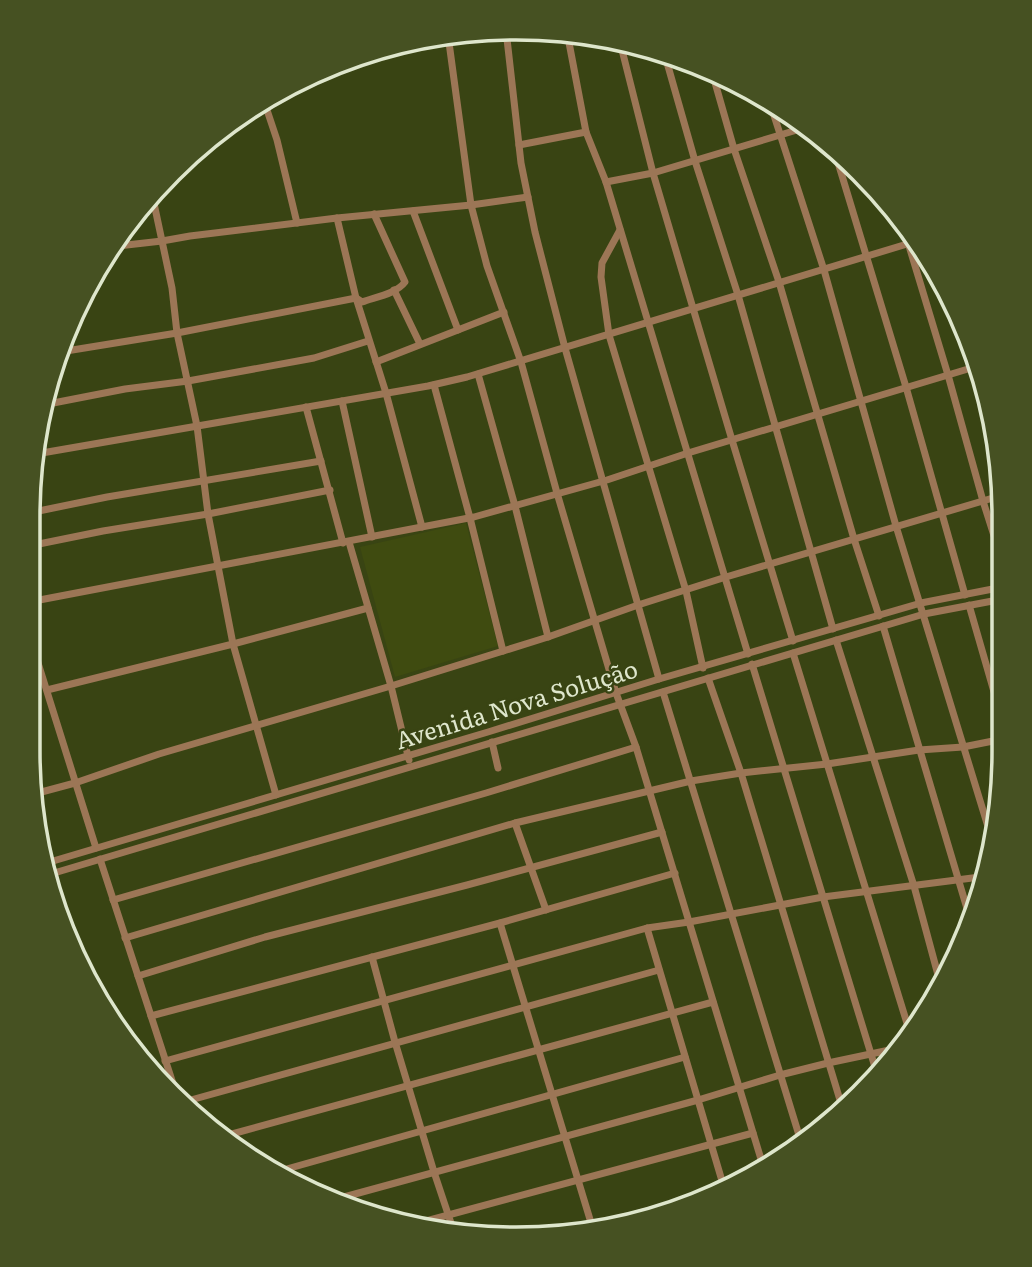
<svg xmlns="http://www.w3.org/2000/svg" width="1032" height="1267" font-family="Literata,serif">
<rect width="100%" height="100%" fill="#394413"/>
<!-- built -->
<polygon fill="#3f4b10" points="466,523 498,646 395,677 360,547"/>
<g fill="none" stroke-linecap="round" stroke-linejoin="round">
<!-- street -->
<g stroke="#9c7656" stroke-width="7">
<polyline points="506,30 521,163 535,232 565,348 659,679"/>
<polyline points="567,32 586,132 606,182 748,654"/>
<polyline points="448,35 471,205 487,266 521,362 557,493 616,693 636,747 764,1169"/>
<polyline points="620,42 653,173 732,440 793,641"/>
<polyline points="664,52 695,161 738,295 833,629"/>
<polyline points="712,72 734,149 779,282 854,539 879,616"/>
<polyline points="769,100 824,270 896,526 993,843"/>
<polyline points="265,104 277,140 297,223"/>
<polyline points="519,145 586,132"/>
<polyline points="833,146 906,387 965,595"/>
<polyline points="606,182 653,173 807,127"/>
<polyline points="152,194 172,288 177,333 197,426 208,514 233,644 276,795"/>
<polyline points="413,211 458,330"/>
<polyline points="900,216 948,375 983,501 1003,564"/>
<polyline points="337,218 356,298 386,393 422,527"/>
<polyline points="620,230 602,263 601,277 609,335 686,591 703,668"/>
<polyline points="109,247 162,241 190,236 337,218 471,205 528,197"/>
<polyline points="394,290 420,344"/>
<path d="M 60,352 L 177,333 L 356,298 L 362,302 C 375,297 396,294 405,282 L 374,214"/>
<polyline points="376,362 504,312"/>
<polyline points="478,374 515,506 548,637"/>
<polyline points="434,385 470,518 503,651"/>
<polyline points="342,401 372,537"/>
<polyline points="48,404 125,389 188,381 314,358 368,341"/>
<polyline points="306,407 343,543"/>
<polyline points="36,454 428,386 467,377 917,241"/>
<polyline points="29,513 107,497 321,461"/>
<polyline points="349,542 391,686 409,760"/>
<polyline points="29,546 103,531 208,514 330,490"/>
<polyline points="29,602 474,517 607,480 688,453 978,366"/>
<polyline points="969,605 1003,723"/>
<polyline points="883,626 971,922"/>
<polyline points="28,631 96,848"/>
<polyline points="836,640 914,886 941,986"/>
<polyline points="793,653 910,1033"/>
<polyline points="752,664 878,1077"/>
<polyline points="708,678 741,773 843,1110"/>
<polyline points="47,690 233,644 368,608"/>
<polyline points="663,692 802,1145"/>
<polyline points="492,742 498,768"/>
<polyline points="34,794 75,783 159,754 391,686 548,637 638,605 726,577 1003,495"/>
<polyline points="515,823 546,910"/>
<polyline points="100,859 179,1102"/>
<polyline points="43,864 488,732 659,679 921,603 1003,587"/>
<polyline points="44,876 924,614 1003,599"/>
<polyline points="113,900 486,793 636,747"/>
<polyline points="500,923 592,1226"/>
<polyline points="647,928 725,1191"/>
<polyline points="125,938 515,823 691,781 741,773 827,764 919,750 963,747 1003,739"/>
<polyline points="372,957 395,1042 434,1172 454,1232"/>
<polyline points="138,976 265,937 467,885 662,832"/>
<polyline points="151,1016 500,923 675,873"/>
<polyline points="165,1061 647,928 689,922 823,897 988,876"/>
<polyline points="180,1103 659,970"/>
<polyline points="221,1137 713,1002"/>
<polyline points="276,1172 685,1057"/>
<polyline points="333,1200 698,1100 780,1075 828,1063 899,1048"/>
<polyline points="415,1224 753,1133"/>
<polyline points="567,1233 668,1205 691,1203"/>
</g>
</g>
<g text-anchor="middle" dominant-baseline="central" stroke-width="5" stroke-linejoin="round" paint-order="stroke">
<!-- street labels -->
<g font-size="24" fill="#dee6cc" stroke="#394413">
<text transform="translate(516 703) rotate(-17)">Avenida Nova Solução</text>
</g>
</g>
<!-- crop -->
<path d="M0 0H1032V1267H0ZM516 40H516A476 476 0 0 1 992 516V751A476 476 0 0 1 516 1227H516A476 476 0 0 1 40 751V516A476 476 0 0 1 516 40Z" fill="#465122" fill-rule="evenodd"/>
<path fill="none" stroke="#dee6cc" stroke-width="3.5" d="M516 40H516A476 476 0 0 1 992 516V751A476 476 0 0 1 516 1227H516A476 476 0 0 1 40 751V516A476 476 0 0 1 516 40Z"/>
</svg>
